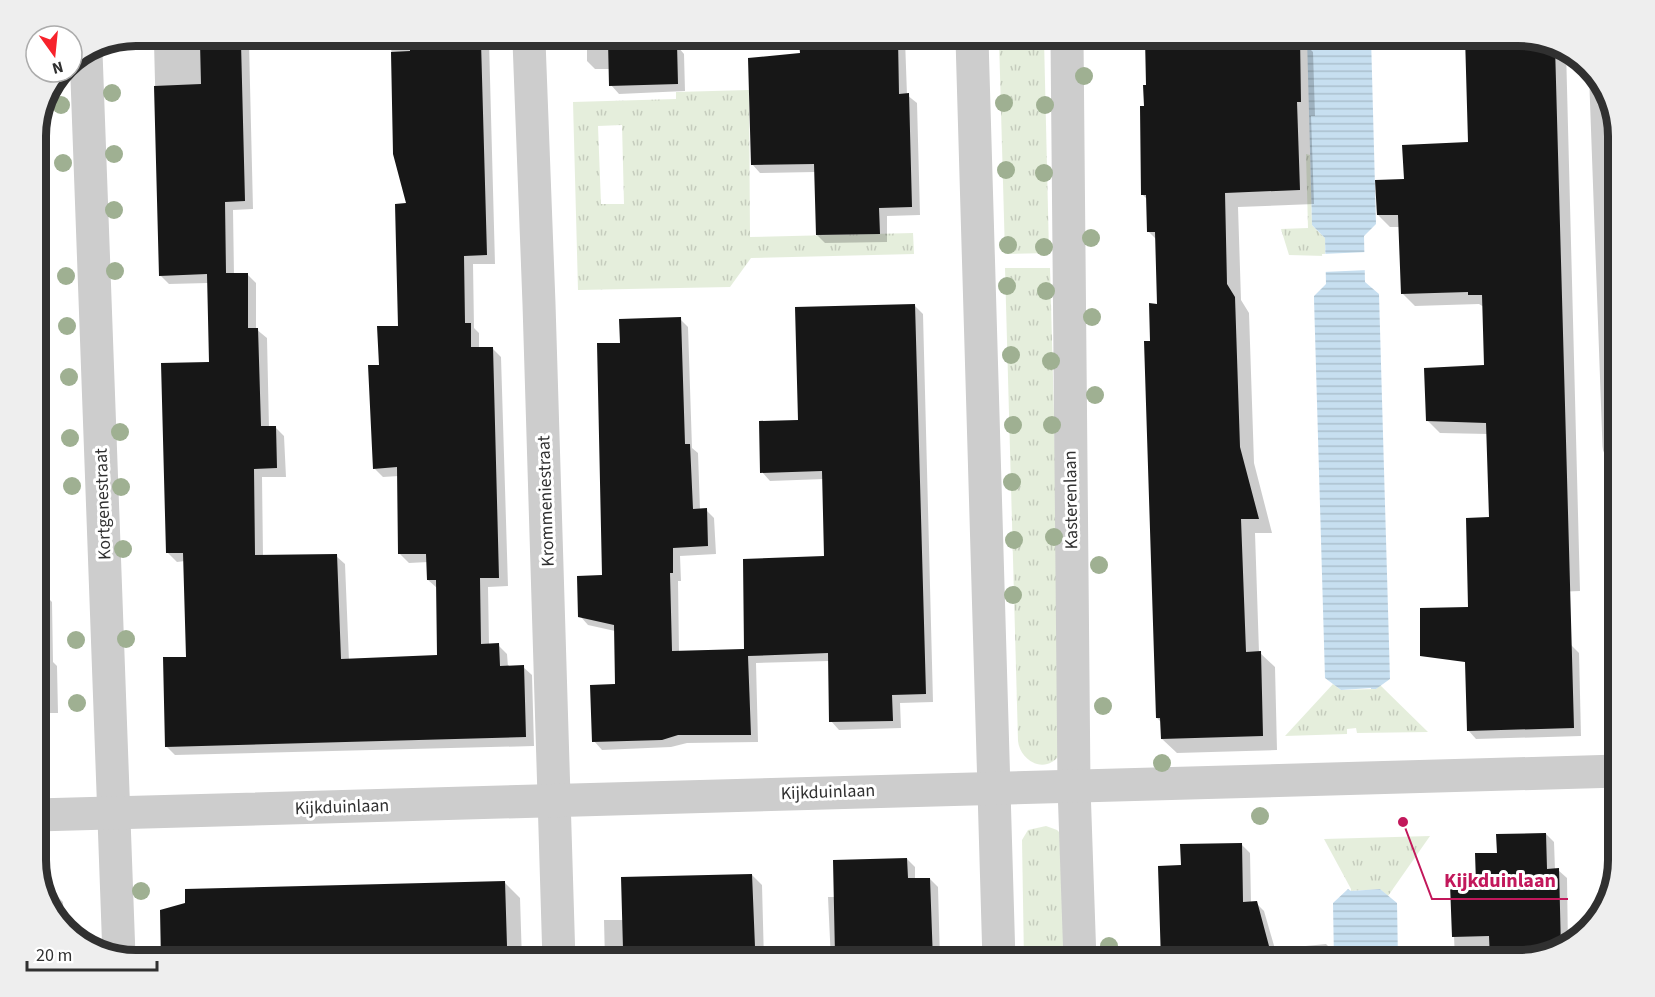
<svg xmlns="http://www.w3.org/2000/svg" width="1655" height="997" font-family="'Source Sans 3',sans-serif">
<defs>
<pattern id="grass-tufts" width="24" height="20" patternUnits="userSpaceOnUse" patternTransform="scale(1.5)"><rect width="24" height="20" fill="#e5eedc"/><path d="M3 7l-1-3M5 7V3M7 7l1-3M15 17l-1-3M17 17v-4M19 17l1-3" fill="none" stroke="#c5ccbd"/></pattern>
<pattern id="water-rules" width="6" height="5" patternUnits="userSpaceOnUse" patternTransform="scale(1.5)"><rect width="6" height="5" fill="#c7dff0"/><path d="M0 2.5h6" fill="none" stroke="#abc0ce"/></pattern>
</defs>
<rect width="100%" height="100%" fill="#fff"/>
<!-- grass -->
<g fill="url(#grass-tufts)" fill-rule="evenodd">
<polygon points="999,39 1044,39 1049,253 1005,254"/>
<path d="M 749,90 L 750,237 L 913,233 L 914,254 L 751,258 L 730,287 L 578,290 L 573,102 L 676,99 L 676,92 ZM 622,125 L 624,204 L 601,204 L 598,126 Z"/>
<polygon points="1306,154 1310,155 1312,225 1325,238 1325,256 1289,255 1281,229 1308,228"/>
<path d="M 1005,268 L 1050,268 L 1063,743 C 1062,748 1061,753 1058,757 C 1043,774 1020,760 1018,741 Z"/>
<polygon points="1333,684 1341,690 1376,689 1380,685 1428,732 1357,733 1356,728 1347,729 1347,734 1285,736"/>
<polygon points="1046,826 1057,830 1061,834 1068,961 1024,961 1022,840 1028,830"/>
<polygon points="1430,836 1388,896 1380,889 1351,891 1351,889 1324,839"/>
</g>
<!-- water -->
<g fill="url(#water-rules)">
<polygon points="1307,37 1371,37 1376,224 1364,236 1365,282 1379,294 1390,679 1376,689 1371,689 1371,688 1341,690 1325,678 1314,299 1314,296 1326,284 1325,238 1312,225"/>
<polygon points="1348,889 1351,891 1380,889 1397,903 1398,961 1334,961 1333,903"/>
</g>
<!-- pier -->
<polygon fill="#fff" points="1367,252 1368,270 1323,272 1322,254"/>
<!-- shadow -->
<g fill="#0003">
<polygon points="1466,36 1518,36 1566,49 1580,591 1481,595 1490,519 1488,434 1440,433 1427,420 1485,366 1484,307 1479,304 1415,306 1403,294 1400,227 1390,227 1378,215 1405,180 1469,143"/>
<polygon points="1147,38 1299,38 1313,52 1315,116 1311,116 1314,204 1238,207 1241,300 1249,313 1254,463 1272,533 1255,533 1259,652 1275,667 1277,750 1177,753 1162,739 1162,723 1157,718 1151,342 1158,306 1157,240 1148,231 1148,200 1142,194 1145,108 1148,87"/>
<polygon points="905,39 907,95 917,103 920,215 887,216 887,242 825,243 817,235 815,172 760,173 752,164 801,54 801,40"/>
<polygon points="677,40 678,47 684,54 685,91 619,94 611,85 610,69 595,69 587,61 587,41"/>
<polygon points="489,41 495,264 473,264 474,328 479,333 479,348 492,348 501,357 508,586 488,587 489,645 498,645 507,654 508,667 523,667 532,675 534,746 175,755 166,746 188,658 185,561 177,562 168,553 210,363 208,283 169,284 160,275 154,43 249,43 253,209 233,210 234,275 247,274 256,283 256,329 267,338 269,428 275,427 284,436 286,477 262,477 263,556 336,556 345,564 349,661 438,657 437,588 428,580 428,562 409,563 400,554 399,476 383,477 374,468 381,366 400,327 408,205 395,154 391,42"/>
<polygon points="914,305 923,314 933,702 900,703 901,728 839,730 831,721 829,661 756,663 758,742 687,743 671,747 602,750 594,741 616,686 615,631 588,625 580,616 604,576 622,345 680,319 688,327 692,448 698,453 700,510 706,510 714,518 716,554 680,556 681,581 678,581 679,652 746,651 826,558 824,479 770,481 762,472 799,421"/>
<polygon points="36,521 38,594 44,594 52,602 53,662 57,666 58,713 39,713 39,758 36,758"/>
<polygon points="1571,645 1579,653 1581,736 1476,739 1468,730"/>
<polygon points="1546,834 1554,842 1555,870 1558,870 1567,878 1568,947 1518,961 1455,961 1452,885 1477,885 1499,854"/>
<polygon points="1241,844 1250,853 1251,903 1256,903 1264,911 1275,949 1326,944 1334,952 1334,961 1162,961 1182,867"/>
<polygon points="907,859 915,867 915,880 930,879 938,887 940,961 831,961 828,897 835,897"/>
<polygon points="752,875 762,885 764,961 605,961 604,920 624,920"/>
<polygon points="504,882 520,898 522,961 163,961"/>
<polygon points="45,894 55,894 63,902 64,925 50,911"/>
</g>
<!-- building -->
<g fill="#171717">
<polygon points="1465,36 1518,36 1555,46 1574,728 1467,731 1465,662 1420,656 1420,608 1468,607 1466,518 1489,517 1486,423 1426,421 1424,368 1484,365 1482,295 1468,295 1468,292 1401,294 1398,215 1377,215 1375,180 1404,179 1402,145 1468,142"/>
<polygon points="1300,37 1301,102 1297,102 1300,190 1225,193 1227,284 1235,297 1240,447 1259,519 1241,519 1246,652 1261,651 1263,736 1161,739 1160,718 1156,718 1144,341 1150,341 1149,303 1157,304 1155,232 1147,232 1146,195 1141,195 1140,106 1144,106 1143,85 1146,85 1145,38"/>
<polygon points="898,39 899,94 909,93 912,207 879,208 880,234 816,235 814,164 751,165 748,58 800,53 799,40"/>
<polygon points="608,41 656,41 656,44 677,44 678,84 609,86"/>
<polygon points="410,42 481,42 487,255 464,256 465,323 471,323 471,347 493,347 499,578 480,578 481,644 499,643 500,666 524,665 526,737 165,747 163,657 186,657 183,553 166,553 161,363 209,362 207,274 159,276 154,86 201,84 200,43 241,43 245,201 225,202 226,273 248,273 248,328 258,328 261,426 276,426 277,468 254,469 255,555 337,554 341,659 437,655 436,580 427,580 426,554 398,554 397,467 373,469 368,365 379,365 377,326 398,326 395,204 406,203 393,154 391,52 410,51"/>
<polygon points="915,304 926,694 892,695 893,721 829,722 828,653 748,656 751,735 678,735 662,740 592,742 590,685 615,684 614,625 578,617 577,576 602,575 597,343 620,343 619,319 681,317 685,444 690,444 693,509 707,508 708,546 673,548 673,573 670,573 672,651 744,649 743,559 824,556 822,471 760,473 759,421 798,420 795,307"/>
<polygon points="1546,833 1547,869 1559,868 1561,949 1518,961 1490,961 1489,936 1452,937 1450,884 1476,883 1475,853 1497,853 1496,834"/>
<polygon points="1242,843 1243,902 1257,901 1273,961 1161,961 1158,866 1181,865 1180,844"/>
<polygon points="907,858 908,878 930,878 933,961 863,961 863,954 835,955 833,860"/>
<polygon points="752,874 755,947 710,948 711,961 653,961 652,948 623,949 621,877"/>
<polygon points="505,881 507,946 434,948 435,961 161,961 160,910 185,903 185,889"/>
</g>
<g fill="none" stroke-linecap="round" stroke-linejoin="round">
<!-- minor -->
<g stroke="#cdcdcd" stroke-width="33">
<polyline points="1067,38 1074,787 1080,961"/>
<polyline points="972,39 999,961"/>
<polyline points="529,41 539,304 559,961"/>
<polyline points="86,52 119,956"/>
<polyline points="1606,88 1619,446"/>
<polyline points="36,815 1619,771"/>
</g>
</g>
<!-- trees -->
<g fill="#9fb092">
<circle cx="1084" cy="76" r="9"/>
<circle cx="112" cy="93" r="9"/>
<circle cx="1004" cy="103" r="9"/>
<circle cx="61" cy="105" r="9"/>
<circle cx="1045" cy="105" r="9"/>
<circle cx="114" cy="154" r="9"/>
<circle cx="63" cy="163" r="9"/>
<circle cx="1006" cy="170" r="9"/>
<circle cx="1044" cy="173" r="9"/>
<circle cx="114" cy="210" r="9"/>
<circle cx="1091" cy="238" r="9"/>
<circle cx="1008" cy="245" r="9"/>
<circle cx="1044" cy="247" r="9"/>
<circle cx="115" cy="271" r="9"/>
<circle cx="66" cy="276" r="9"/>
<circle cx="1007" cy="286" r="9"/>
<circle cx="1046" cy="291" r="9"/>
<circle cx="1092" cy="317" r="9"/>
<circle cx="67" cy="326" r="9"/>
<circle cx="1011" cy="355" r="9"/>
<circle cx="1051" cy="361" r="9"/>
<circle cx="69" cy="377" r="9"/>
<circle cx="1095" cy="395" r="9"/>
<circle cx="1013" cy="425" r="9"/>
<circle cx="1052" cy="425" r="9"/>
<circle cx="120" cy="432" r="9"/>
<circle cx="70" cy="438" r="9"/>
<circle cx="1012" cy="482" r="9"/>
<circle cx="72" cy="486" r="9"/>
<circle cx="121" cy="487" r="9"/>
<circle cx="1054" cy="537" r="9"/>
<circle cx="1014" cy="540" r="9"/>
<circle cx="123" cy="549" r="9"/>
<circle cx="1099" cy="565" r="9"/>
<circle cx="1013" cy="595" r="9"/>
<circle cx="126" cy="639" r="9"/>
<circle cx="76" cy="640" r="9"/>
<circle cx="77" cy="703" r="9"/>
<circle cx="1103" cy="706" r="9"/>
<circle cx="1162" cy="763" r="9"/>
<circle cx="1260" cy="816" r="9"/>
<circle cx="141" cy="891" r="9"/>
<circle cx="1109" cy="946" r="9"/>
</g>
<g text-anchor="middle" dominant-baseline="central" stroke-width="6" stroke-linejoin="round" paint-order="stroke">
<!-- street labels -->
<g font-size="18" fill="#303030" stroke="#fff">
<text transform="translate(1071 500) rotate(-91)">Kasterenlaan</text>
<text transform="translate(546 501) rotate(-92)">Krommeniestraat</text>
<text transform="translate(103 504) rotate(-92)">Kortgenestraat</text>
<text transform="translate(828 792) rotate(-2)">Kijkduinlaan</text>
<text transform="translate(342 807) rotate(-2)">Kijkduinlaan</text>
</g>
</g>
<!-- crop -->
<path d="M0 0H1655V997H0ZM136 46H1518A90 90 0 0 1 1608 136V860A90 90 0 0 1 1518 950H136A90 90 0 0 1 46 860V136A90 90 0 0 1 136 46Z" fill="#eee" fill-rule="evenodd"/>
<path fill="none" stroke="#303030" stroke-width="8" d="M136 46H1518A90 90 0 0 1 1608 136V860A90 90 0 0 1 1518 950H136A90 90 0 0 1 46 860V136A90 90 0 0 1 136 46Z"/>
<!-- callouts -->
<path fill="none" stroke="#c2185b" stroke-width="2" d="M1403 822L1432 899H1568"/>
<circle fill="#c2185b" stroke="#fff" stroke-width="2" cx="1403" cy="822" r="6"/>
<g font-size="20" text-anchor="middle" font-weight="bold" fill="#c2185b" stroke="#fff" stroke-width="6" stroke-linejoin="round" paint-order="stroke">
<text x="1500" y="887">Kijkduinlaan</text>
</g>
<!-- north arrow -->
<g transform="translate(54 54) rotate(165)"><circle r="28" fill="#ffffff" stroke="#acacac" stroke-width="1.5"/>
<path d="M0-4.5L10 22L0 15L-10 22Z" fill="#f7222b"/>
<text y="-9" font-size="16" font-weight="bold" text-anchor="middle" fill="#303030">N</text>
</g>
<!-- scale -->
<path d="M27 961v9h130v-9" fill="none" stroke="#303030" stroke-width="3"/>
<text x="36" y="961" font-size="18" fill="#303030" stroke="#ffffff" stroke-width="4.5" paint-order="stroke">20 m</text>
</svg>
